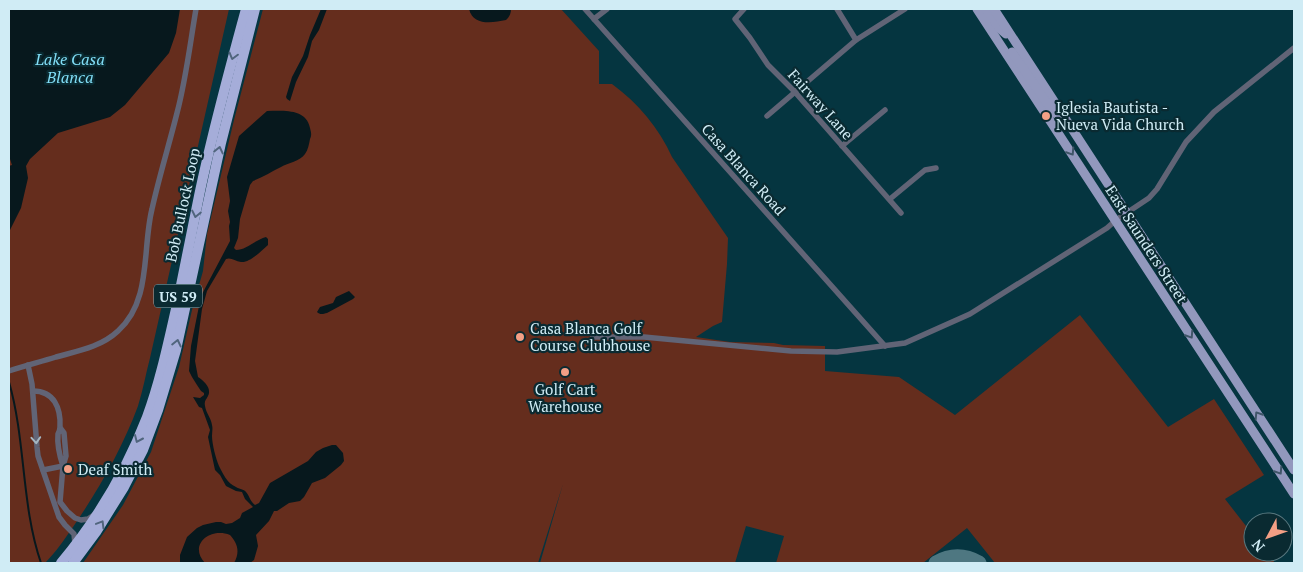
<svg xmlns="http://www.w3.org/2000/svg" width="1303" height="572" font-family="'PT Serif',serif">
<rect width="100%" height="100%" fill="#053540"/>
<!-- green -->
<g fill="#652d1d">
<path d="M 9,9 L 229,9 L 150,358 C 146,373 143,390 138,406 C 122,449 99,489 73,527 C 64,540 56,552 45,563 L 9,563 Z"/>
<path d="M 263,9 L 561,9 L 599,51 L 599,84 L 612,84 C 638,103 659,128 672,157 L 728,238 L 727,264 L 722,322 L 713,326 L 696,337 L 730,342 L 774,343 L 783,345 L 825,346 L 825,371 L 899,377 L 955,415 L 1080,315 L 1168,427 L 1214,399 L 1264,475 L 1225,499 L 1253,535 L 1253,552 L 1266,552 L 1275,563 L 995,563 L 967,528 L 923,563 L 776,563 L 784,536 L 746,526 L 735,563 L 540,563 L 563,484 L 538,563 L 83,563 L 123,505 L 151,452 L 179,367 L 192,310 L 203,271 L 207,234 L 234,120 Z"/>
</g>
<!-- water -->
<g fill="#07181d">
<polygon points="9,9 180,9 176,33 169,53 125,105 110,117 58,133 30,159 26,166 28,178 21,208 9,232 9,166 12,165 9,156"/>
<polygon points="321,9 327,9 319,30 312,41 308,57 296,82 290,101 287,99 286,97 292,77 303,56 310,35"/>
<path d="M 469,9 L 511,9 C 511,14 509,17 506,20 C 492,23 473,26 469,9 Z"/>
<path d="M 267,111 C 282,111 306,108 310,128 C 311,132 312,135 310,139 C 309,144 308,150 305,154 C 300,161 288,163 281,167 C 271,172 263,177 253,181 L 250,185 L 240,219 L 238,238 L 234,248 L 236,250 C 246,250 255,240 266,237 L 268,239 L 268,245 C 261,251 250,263 241,262 C 235,261 231,257 226,259 L 207,291 L 202,309 L 195,361 L 198,377 C 204,381 212,388 208,396 C 206,400 204,401 205,406 C 206,413 211,418 212,425 C 213,429 212,432 212,436 C 212,444 216,459 219,466 C 223,474 227,483 236,487 C 239,489 244,489 246,492 C 250,497 250,501 255,505 L 259,503 L 270,483 L 308,461 L 316,452 L 323,448 L 332,445 L 336,445 L 343,453 L 344,461 L 341,465 L 325,478 L 312,483 L 304,497 L 300,501 L 289,503 L 277,511 L 274,511 L 269,521 L 256,535 L 258,546 L 254,560 L 250,563 L 234,563 C 240,552 238,544 230,535 C 210,527 188,545 205,563 L 180,563 L 180,555 L 187,537 L 197,528 L 203,525 L 216,522 L 221,522 L 226,524 L 232,523 L 240,518 L 242,513 L 253,507 L 245,499 L 242,492 L 236,491 L 226,486 L 220,475 L 215,470 L 208,437 L 210,430 L 202,408 L 199,407 L 193,397 L 200,398 L 204,395 L 204,393 L 201,391 L 197,385 L 192,377 L 189,371 L 191,346 L 201,296 L 230,241 L 229,226 L 230,222 L 228,211 L 230,201 L 227,177 L 239,136 Z"/>
<path d="M 349,291 L 355,297 L 353,299 L 327,313 C 323,314 320,315 317,312 L 320,307 L 333,303 L 336,297 Z"/>
</g>
<g fill="none" stroke-linecap="round" stroke-linejoin="round">
<!-- stream -->
<path stroke="#07181d" stroke-width="2" d="M 9,382 C 26,441 21,505 41,563"/>
<!-- taxiway -->
<path stroke="#4e7781" stroke-width="15" d="M 936,563 C 950,555 965,555 979,563"/>
<!-- minor -->
<g stroke="#616476" stroke-width="5.5">
<polyline points="585,9 885,346"/>
<polyline points="744,9 735,19 750,38 768,65 794,91 901,213"/>
<polyline points="837,9 856,40"/>
<polyline points="594,19 607,9"/>
<polyline points="767,116 856,40 905,9"/>
<polyline points="842,146 885,110"/>
<polyline points="890,199 925,170 936,168"/>
<polyline points="593,337 644,337 791,351 837,352 905,343 970,314 1107,228 1116,220 1149,198 1157,189 1186,142 1214,112 1294,48"/>
<polyline points="28,365 32,384 37,447 38,456 59,517 65,525 74,534 75,544"/>
<path d="M 9,371 C 24,366 40,362 56,357 C 78,351 101,347 118,331 C 152,301 142,248 152,209 C 159,177 169,145 177,113 C 186,79 190,44 196,9"/>
<path d="M 33,391 C 54,391 61,408 60,427 C 60,430 59,432 58,434 C 57,444 60,457 63,466"/>
<polyline points="61,429 64,433 66,456 63,466 60,502 67,511 75,518 81,520 88,519 94,515"/>
<polyline points="43,470 63,466"/>
</g>
<!-- primary -->
<g stroke="#9298bd" stroke-width="9">
<polyline points="977,9 1294,494"/>
<polyline points="986,9 999,28 1006,34"/>
<polyline points="994,9 1294,470"/>
<polyline points="1012,52 1053,112 1056,114 1062,114"/>
</g>
<!-- motorway -->
<g stroke="#a5add9" stroke-width="10">
<path d="M 61,563 C 97,520 127,469 147,417 C 161,379 169,339 178,300 C 185,265 192,231 199,196 C 212,133 229,71 246,9"/>
<polyline points="73,563 96,532 124,487 143,450 158,410 176,350 221,143 255,9"/>
</g>
</g>
<!-- one-way arrows -->
<defs><path id="oneway-chevron" d="M-2-3.5L2.5 0L-2 3.5" fill="none" stroke-width="1.6" stroke-linecap="round" stroke-linejoin="round" transform="scale(1.25)"/></defs>
<g stroke="#50657d">
<use href="#oneway-chevron" transform="translate(233 56) rotate(105)"/>
<use href="#oneway-chevron" transform="translate(219 150) rotate(-77)"/>
<use href="#oneway-chevron" transform="translate(196 214) rotate(102)"/>
<use href="#oneway-chevron" transform="translate(177 343) rotate(-77)"/>
<use href="#oneway-chevron" transform="translate(138 439) rotate(114)"/>
<use href="#oneway-chevron" transform="translate(101 524) rotate(-59)"/>
</g>
<g stroke="#405669">
<use href="#oneway-chevron" transform="translate(1071 152) rotate(57)"/>
<use href="#oneway-chevron" transform="translate(1190 335) rotate(57)"/>
<use href="#oneway-chevron" transform="translate(1258 415) rotate(-123)"/>
<use href="#oneway-chevron" transform="translate(1279 471) rotate(57)"/>
</g>
<use stroke="#a4b6c2" href="#oneway-chevron" transform="translate(36 440) rotate(86)"/>
<!-- markers -->
<g fill="#f39f85" stroke="#0a2a31" stroke-width="2">
<circle cx="1046" cy="116" r="5"/>
<circle cx="520" cy="337" r="5"/>
<circle cx="565" cy="372" r="5"/>
<circle cx="68" cy="469" r="5"/>
</g>
<g text-anchor="middle" dominant-baseline="central" stroke-width="4.5" stroke-linejoin="round" paint-order="stroke">
<!-- shield labels -->
<rect fill="#0a2a31" stroke="#95b2ba" stroke-width="1" x="154" y="284.5" width="48" height="23" rx="4"/>
<g font-size="14" font-weight="bold" fill="#d0ecf5">
<text x="178" y="296">US 59</text>
</g>
<!-- street labels -->
<g font-size="15" fill="#d0ecf5" stroke="#0a2a31">
<text transform="translate(821 104) rotate(48)">Fairway Lane</text>
<text transform="translate(744 169) rotate(48)">Casa Blanca Road</text>
<text transform="translate(182 205) rotate(-78)">Bob Bullock Loop</text>
<text transform="translate(1147 244) rotate(57)">East Saunders Street</text>
</g>
<!-- poi labels -->
<g font-size="15" fill="#d0ecf5" stroke="#0a2a31" text-anchor="start">
<text x="1056" y="107">Iglesia Bautista -<tspan x="1056" dy="17">Nueva Vida Church</tspan></text>
<text x="530" y="328">Casa Blanca Golf<tspan x="530" dy="17">Course Clubhouse</tspan></text>
<text x="565" y="389" text-anchor="middle">Golf Cart<tspan x="565" dy="17">Warehouse</tspan></text>
<text x="78" y="469">Deaf Smith</text>
</g>
<!-- water labels -->
<g font-size="16" font-style="italic" fill="#81ddf6" stroke="#0a2a31">
<text x="70" y="59">Lake Casa<tspan x="70" dy="18">Blanca</tspan></text>
</g>
</g>
<!-- border -->
<rect width="1303" height="572" fill="none" stroke="#d0ecf5" stroke-width="20"/>
<!-- north arrow -->
<g transform="translate(1268 537) rotate(229)"><circle r="24" fill="#0a2a31" stroke="#59787f"/>
<path d="M0-4L9 19L0 12L-9 19Z" fill="#f39f85"/>
<text y="-8" font-size="14" font-weight="bold" text-anchor="middle" fill="#d0ecf5">N</text>
</g>
</svg>
